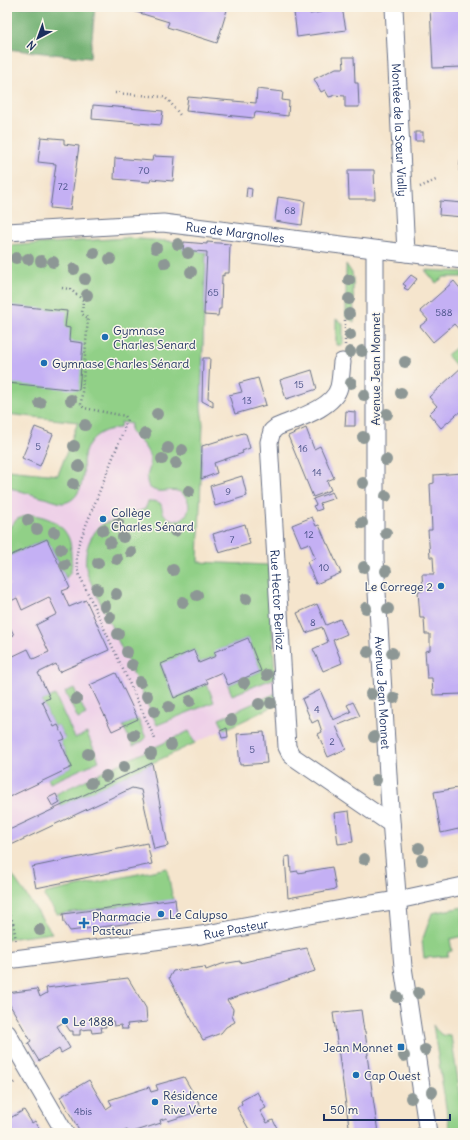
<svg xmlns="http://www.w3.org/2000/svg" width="470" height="1140" font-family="Delius,sans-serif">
<rect width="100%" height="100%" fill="#fbf7ec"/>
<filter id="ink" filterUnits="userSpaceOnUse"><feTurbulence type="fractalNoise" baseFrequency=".025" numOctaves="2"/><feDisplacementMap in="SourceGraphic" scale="8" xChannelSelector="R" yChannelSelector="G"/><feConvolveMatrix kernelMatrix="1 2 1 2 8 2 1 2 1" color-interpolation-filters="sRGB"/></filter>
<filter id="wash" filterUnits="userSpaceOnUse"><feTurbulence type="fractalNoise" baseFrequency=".012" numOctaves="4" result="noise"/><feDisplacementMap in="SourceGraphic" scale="16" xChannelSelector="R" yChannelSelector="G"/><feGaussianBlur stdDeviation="0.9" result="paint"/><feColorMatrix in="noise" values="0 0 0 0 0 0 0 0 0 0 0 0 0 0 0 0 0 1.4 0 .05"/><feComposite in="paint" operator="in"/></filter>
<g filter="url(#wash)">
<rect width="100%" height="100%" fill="#f5e5cd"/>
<!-- built -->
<polygon fill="#eed0e8" points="125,238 207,242 198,562 269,565 276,705 7,831 7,470 58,475 78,422 7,414 7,246"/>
<!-- green -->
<g fill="#91d087" stroke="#568072">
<path d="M 125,238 L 183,242 L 183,250 L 206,252 L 201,407 L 203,424 L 198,562 L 269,565 L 275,678 L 232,695 L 228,685 L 261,671 L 248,638 L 215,652 L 216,656 L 199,663 L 194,650 L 161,665 L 174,698 L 207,684 L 214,702 L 157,725 L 88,576 C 82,558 87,536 103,524 L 145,509 L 148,502 L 154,501 L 160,503 C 163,507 161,512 166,516 C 181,530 198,507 183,494 C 172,485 160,497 149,487 C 143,477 152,469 150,459 C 148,447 138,440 130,431 L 131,424 L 121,422 L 120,428 C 102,429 88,438 84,456 C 82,462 84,468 83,475 C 82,488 76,503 61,503 L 7,487 L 7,470 L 58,475 L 78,422 L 7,414 L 7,246 Z"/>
<polygon points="346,264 352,273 353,278 354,322 346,317"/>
<polygon points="425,270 463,272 463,277 444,277 436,283"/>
<polygon points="336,319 343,324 343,345 336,345"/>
<polygon points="463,342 463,363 457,367 447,355"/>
<path d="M 29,515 C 45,515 63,523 69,539 C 71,544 71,550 71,555 C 72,564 73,571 66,578 L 47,539 L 7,557 L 7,530 L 17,519 Z"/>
<polygon points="74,688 86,715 78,719 65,692"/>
<polygon points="276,693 276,705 224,730 219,719"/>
<polygon points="55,695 75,738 87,733 99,761 50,783 48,778 72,767 60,741 65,738 58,725 54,727 42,701"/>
<polygon points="138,719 146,738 143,741 133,746 123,726"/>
<polygon points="189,731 195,743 61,806 56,794"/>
<polygon points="7,867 52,933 7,939"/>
<polygon points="167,868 173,900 57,914 44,896 44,895 46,893"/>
<polygon points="463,907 463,936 450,939 452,951 448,952 448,956 424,958 422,941 432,913"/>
<path d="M 433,1025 C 438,1033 442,1036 451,1036 L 463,1112 L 463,1133 L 450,1133 Z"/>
</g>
<!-- forest -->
<polygon fill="#74b274" stroke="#487069" points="7,7 95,7 90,58 7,49"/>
<g id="blocks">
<!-- building -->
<g fill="#c4b0f4">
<polygon points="120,7 216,7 227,10 217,43 167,27 169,22"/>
<polygon points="330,7 342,7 346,30 297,37 294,12 309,10 310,14 321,12 321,8"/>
<polygon points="430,7 463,7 463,67 433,68"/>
<polygon points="343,57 354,57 355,83 358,83 359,107 345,107 345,96 333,95 333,96 329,97 325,90 321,92 314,79 336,68 344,68"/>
<polygon points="257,89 283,92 282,100 289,101 288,116 255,112 254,118 186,111 188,97 256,103"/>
<polygon points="93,105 163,111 161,125 92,119"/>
<rect x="415" y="132" width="8" height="9"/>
<polygon points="41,137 64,139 64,144 79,146 70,210 50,208 56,164 38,162"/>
<polygon points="462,146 463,146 463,171 459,171"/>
<polygon points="153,156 175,157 173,181 151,179 150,182 114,179 115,158 152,161"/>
<polygon points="348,170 374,170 375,199 349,199"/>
<polygon points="247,188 252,189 251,198 246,197"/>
<polygon points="278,197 305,201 302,225 275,221"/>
<polygon points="440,201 463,203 463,217 439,215"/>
<polygon points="184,242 207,244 207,242 230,244 229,273 224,273 224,276 222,275 221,309 219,309 218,316 204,315 207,252 183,250"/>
<polygon points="411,275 417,279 408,290 404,288 406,286 403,284"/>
<polygon points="454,281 463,292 463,334 454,324 433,342 420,326 428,320 420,311"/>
<polygon points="7,305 67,311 65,327 70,328 69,341 83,343 79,390 7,383"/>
<polygon points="203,358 210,358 208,398 213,401 213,407 202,401"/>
<polygon points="463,366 463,409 441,428 429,414 437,406 429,397"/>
<polygon points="312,370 317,389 286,399 280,380"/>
<polygon points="258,378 266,405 235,414 229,395 242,392 239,383"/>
<polygon points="346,411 355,412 355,426 345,426"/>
<polygon points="35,427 53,434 40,466 22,458"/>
<polygon points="306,428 314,449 320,446 334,478 327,481 331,490 313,497 288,436"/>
<polygon points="243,433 246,434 250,448 242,451 243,453 214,463 217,473 201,479 202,446"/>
<polygon points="463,473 463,573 459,573 463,633 463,694 433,695 432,678 427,678 425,651 430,650 430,634 425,634 424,618 420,618 418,591 423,591 422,574 434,574 433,557 430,557 428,530 432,530 430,484 434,483 434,475"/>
<polygon points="242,476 247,496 215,506 210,486"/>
<polygon points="332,492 335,498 320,503 322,509 316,511 313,506 316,505 313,499"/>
<polygon points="312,517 316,526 319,525 327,544 328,544 341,573 316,584 307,562 315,558 312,550 309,543 301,546 292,525"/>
<polygon points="245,524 250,544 219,553 213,534"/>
<polygon points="47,539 70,588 62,591 69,607 86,600 109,650 59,672 56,664 38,673 50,698 42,701 54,727 58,725 65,739 60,741 72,767 7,798 7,659 28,649 33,659 49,652 36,625 57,614 49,597 22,610 17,598 7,603 7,587 10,585 7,579 7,557"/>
<polygon points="317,604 326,625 340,619 347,634 333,640 342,663 323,671 313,649 328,642 322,627 306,633 297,613"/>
<polygon points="7,621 14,635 7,638"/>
<polygon points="248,638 261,671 228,685 222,672 206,679 208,683 174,698 161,664 194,650 199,663 216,656 214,652"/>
<polygon points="116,673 138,719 112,731 90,685"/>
<polygon points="320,690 333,720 351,712 347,705 353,702 360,716 336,726 346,749 328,757 318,734 322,732 318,720 312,723 302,699"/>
<polygon points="227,728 228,737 222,738 220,731"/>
<polygon points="264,732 267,763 240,765 237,734"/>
<polygon points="152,763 168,846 154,849 141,790 132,788 7,847 7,831"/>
<polygon points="463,787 463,828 441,833 434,792"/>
<polygon points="56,794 60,803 53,807 48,798"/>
<polygon points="349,811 353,842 338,844 334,813"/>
<polygon points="147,843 152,864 36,888 32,867"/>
<polygon points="290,856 291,872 298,871 298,873 332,867 336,889 288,898 285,857"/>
<polygon points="175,899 177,917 70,931 64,922 63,914"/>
<polygon points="307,948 315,971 227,1000 233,1009 232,1016 235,1022 226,1027 221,1033 203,1040 169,978 173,971 205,967 206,970 222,964 240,961 240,963 257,959 256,958"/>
<polygon points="128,978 146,1008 147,1022 127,1024 128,1029 122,1029 121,1025 114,1026 113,1021 105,1022 106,1027 101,1027 102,1032 92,1033 91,1029 80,1030 80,1035 73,1035 73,1031 70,1031 64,1022 57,1026 70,1048 61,1053 59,1049 39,1061 28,1043 31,1041 7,1000 7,993 37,989 40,997 47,993 46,988"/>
<polygon points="361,1010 364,1031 365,1031 368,1055 367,1055 378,1133 350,1133 333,1013"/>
<polygon points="184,1077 203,1110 168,1121 167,1118 160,1120 161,1123 130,1133 127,1130 121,1133 81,1133 60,1097 89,1080 106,1109 112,1105 109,1100 149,1087 151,1092 158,1090 156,1085"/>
<polygon points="257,1092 266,1108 260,1111 267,1123 273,1120 278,1130 272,1133 251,1133 237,1108 242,1104 241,1101"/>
<polygon points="24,1110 32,1123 35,1121 42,1133 7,1133 7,1120"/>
</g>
</g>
</g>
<g filter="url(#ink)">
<use href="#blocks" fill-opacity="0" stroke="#676f85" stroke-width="1"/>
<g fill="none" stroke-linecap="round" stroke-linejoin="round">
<defs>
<g id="minor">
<path id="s1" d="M 394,7 L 406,253"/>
<path id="s2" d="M 7,232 L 163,223 L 463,260"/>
<path id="s3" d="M 375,250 L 375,559 L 390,808 L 403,967 L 428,1133"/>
<path id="s4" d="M 342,362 C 341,370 341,379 339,387 C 334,408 296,419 277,427 L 272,431 L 269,442 L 287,747 L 291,755 L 295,758 L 391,824"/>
<path id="s5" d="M 7,960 L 201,935 L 347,908 L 398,900 L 463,886"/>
<polyline points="7,1033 65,1133"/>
</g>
</defs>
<!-- minor casing -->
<use href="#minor" stroke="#676f85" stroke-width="19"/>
<!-- path -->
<g stroke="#676f85" stroke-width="2.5" stroke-dasharray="1 3" stroke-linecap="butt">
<polyline points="115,93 164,97 170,102 180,115"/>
<polyline points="420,187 436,180"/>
<path d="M 62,288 L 70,289 L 83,300 L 82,314 L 88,318 L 81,405 L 84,408 L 125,416 L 127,419 L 123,432 L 79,543 C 76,554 76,563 79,574 L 156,741"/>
<polyline points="345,320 345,346"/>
<path d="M 7,913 C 15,920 14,932 16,941"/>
<polyline points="7,1088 16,1081"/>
</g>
<!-- minor -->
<use href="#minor" stroke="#fff" stroke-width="17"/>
</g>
<!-- trees -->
<g fill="#8d9795">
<circle cx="178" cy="244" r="6"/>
<circle cx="156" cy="248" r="6"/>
<circle cx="94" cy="253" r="6"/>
<circle cx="188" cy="253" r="6"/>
<circle cx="16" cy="258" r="6"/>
<circle cx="28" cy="259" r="6"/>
<circle cx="110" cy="259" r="6"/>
<circle cx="41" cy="261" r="6"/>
<circle cx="53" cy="262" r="6"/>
<circle cx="165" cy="263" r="6"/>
<circle cx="74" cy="269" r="6"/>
<circle cx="191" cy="272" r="6"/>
<circle cx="85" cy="279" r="6"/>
<circle cx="349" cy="280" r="6"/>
<circle cx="87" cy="295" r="6"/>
<circle cx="349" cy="299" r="6"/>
<circle cx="349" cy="314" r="6"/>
<circle cx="350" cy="335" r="6"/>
<circle cx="362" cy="351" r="6"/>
<circle cx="350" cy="352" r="6"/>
<circle cx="405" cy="362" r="6"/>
<circle cx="351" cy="383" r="6"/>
<circle cx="401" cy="393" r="6"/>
<circle cx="364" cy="395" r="6"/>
<circle cx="71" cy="400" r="6"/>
<circle cx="40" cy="403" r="6"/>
<circle cx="157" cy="414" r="6"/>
<circle cx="387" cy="414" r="6"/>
<circle cx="85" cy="425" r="6"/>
<circle cx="145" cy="434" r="6"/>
<circle cx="363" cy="437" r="6"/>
<circle cx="74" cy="446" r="6"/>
<circle cx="168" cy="448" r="6"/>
<circle cx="182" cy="450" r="6"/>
<circle cx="162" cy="459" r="6"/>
<circle cx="386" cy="460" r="6"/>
<circle cx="176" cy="463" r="6"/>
<circle cx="79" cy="466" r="6"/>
<circle cx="363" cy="483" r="6"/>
<circle cx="73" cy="484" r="6"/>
<circle cx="189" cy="491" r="6"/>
<circle cx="386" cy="496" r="6"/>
<circle cx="28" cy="520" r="6"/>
<circle cx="118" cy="523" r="6"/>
<circle cx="362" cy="523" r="6"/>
<circle cx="37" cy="529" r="6"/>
<circle cx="103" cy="530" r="6"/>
<circle cx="175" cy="531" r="6"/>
<circle cx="54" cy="532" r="6"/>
<circle cx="386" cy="533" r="6"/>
<circle cx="123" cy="537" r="6"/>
<circle cx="110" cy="542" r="6"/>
<circle cx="61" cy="549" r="6"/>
<circle cx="131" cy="552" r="6"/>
<circle cx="117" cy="559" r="6"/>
<circle cx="98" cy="563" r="6"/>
<circle cx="65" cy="565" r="6"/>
<circle cx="364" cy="567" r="6"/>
<circle cx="173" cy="570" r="6"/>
<circle cx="386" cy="571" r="6"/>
<circle cx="97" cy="589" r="6"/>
<circle cx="116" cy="594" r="6"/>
<circle cx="197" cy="595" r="6"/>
<circle cx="246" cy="599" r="6"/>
<circle cx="183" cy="602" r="6"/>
<circle cx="105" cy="606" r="6"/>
<circle cx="366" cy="608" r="6"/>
<circle cx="388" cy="609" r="6"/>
<circle cx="110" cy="617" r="6"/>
<circle cx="118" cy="634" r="6"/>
<circle cx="127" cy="652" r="6"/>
<circle cx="368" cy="652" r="6"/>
<circle cx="392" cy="653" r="6"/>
<circle cx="132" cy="665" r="6"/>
<circle cx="267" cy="675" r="6"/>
<circle cx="140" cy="682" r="6"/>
<circle cx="244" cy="683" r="6"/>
<circle cx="371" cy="694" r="6"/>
<circle cx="147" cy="696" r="6"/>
<circle cx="394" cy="698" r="6"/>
<circle cx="76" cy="699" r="6"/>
<circle cx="190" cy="701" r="6"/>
<circle cx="271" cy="703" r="6"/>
<circle cx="259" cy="704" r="6"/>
<circle cx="169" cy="707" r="6"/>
<circle cx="154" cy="711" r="6"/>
<circle cx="231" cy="720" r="6"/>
<circle cx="134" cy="735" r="6"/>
<circle cx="374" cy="737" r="6"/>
<circle cx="171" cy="745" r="6"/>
<circle cx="88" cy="754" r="6"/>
<circle cx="151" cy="754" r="6"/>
<circle cx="124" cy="767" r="6"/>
<circle cx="106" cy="776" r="6"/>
<circle cx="376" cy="780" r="6"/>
<circle cx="91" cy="783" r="6"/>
<circle cx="419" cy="848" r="6"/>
<circle cx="364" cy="859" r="6"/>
<circle cx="422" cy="860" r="6"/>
<circle cx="40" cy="930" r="6"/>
<circle cx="418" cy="993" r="6"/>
<circle cx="397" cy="997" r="6"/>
<circle cx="425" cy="1050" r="6"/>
<circle cx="404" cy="1056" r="6"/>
<circle cx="432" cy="1092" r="6"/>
<circle cx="411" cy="1098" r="6"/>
</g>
</g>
<!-- markers -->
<g fill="#1f6fb2" stroke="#fbf7ec" stroke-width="1.5">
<circle cx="105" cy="337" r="4"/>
<circle cx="44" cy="363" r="4"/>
<circle cx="103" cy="519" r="4"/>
<circle cx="441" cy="586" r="4"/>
<circle cx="161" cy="914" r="4"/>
<path d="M82 917h4v4h4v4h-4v4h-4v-4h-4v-4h4z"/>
<circle cx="65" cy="1021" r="4"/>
<rect x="397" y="1043" width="8" height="8" rx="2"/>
<circle cx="356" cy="1075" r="4"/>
<circle cx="155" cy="1102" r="4"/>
</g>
<g text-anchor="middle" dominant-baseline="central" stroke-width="3" stroke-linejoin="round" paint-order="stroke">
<!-- number labels -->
<g font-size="10" fill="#454f84">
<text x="144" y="170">70</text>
<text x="63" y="186">72</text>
<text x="290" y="210">68</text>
<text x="213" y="292">65</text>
<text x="444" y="312">588</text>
<text x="299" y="384">15</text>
<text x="247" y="400">13</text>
<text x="38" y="446">5</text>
<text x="303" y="448">16</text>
<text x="317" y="472">14</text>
<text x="228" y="491">9</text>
<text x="309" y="534">12</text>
<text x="232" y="539">7</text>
<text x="324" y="567">10</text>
<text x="313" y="622">8</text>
<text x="317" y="709">4</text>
<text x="332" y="741">2</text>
<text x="252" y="749">5</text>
<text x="83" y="1111">4bis</text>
</g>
<!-- street labels -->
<g font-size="12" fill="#1b2f5e" stroke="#fbf7ec">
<text stroke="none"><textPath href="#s1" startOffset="123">Montée de la Sœur Vially</textPath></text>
<text stroke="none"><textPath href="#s2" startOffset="229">Rue de Margnolles</textPath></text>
<text transform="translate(375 369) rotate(-90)">Avenue Jean Monnet</text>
<text stroke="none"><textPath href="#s4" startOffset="277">Rue Hector Berlioz</textPath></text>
<text stroke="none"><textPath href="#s3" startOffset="443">Avenue Jean Monnet</textPath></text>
<text stroke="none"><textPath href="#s5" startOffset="231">Rue Pasteur</textPath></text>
</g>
<!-- poi labels -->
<g font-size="12" fill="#1b2f5e" stroke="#fbf7ec" text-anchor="start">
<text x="113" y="330">Gymnase<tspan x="113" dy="14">Charles Senard</tspan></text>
<text x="52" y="363">Gymnase Charles Sénard</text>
<text x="111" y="512">Collège<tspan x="111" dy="14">Charles Sénard</tspan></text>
<text x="433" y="586" text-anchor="end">Le Correge 2</text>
<text x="169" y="914">Le Calypso</text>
<text x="92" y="916">Pharmacie<tspan x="92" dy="14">Pasteur</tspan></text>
<text x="73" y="1021">Le 1888</text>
<text x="393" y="1047" text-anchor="end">Jean Monnet</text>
<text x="364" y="1075">Cap Ouest</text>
<text x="163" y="1095">Résidence<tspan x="163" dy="14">Rive Verte</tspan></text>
</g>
</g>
<!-- margin -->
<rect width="470" height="1140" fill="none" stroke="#fbf7ec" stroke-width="24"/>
<!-- north arrow -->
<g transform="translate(38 38) rotate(221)" stroke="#fbf7ec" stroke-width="3" paint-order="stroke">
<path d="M0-3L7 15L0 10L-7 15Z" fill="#1b2f5e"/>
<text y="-6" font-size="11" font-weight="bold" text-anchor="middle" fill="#1b2f5e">N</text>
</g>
<!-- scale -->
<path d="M324 1114v6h126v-6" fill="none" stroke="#1b2f5e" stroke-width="2"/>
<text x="330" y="1114" font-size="12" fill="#1b2f5e" stroke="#fbf7ec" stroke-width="3" paint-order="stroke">50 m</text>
</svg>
